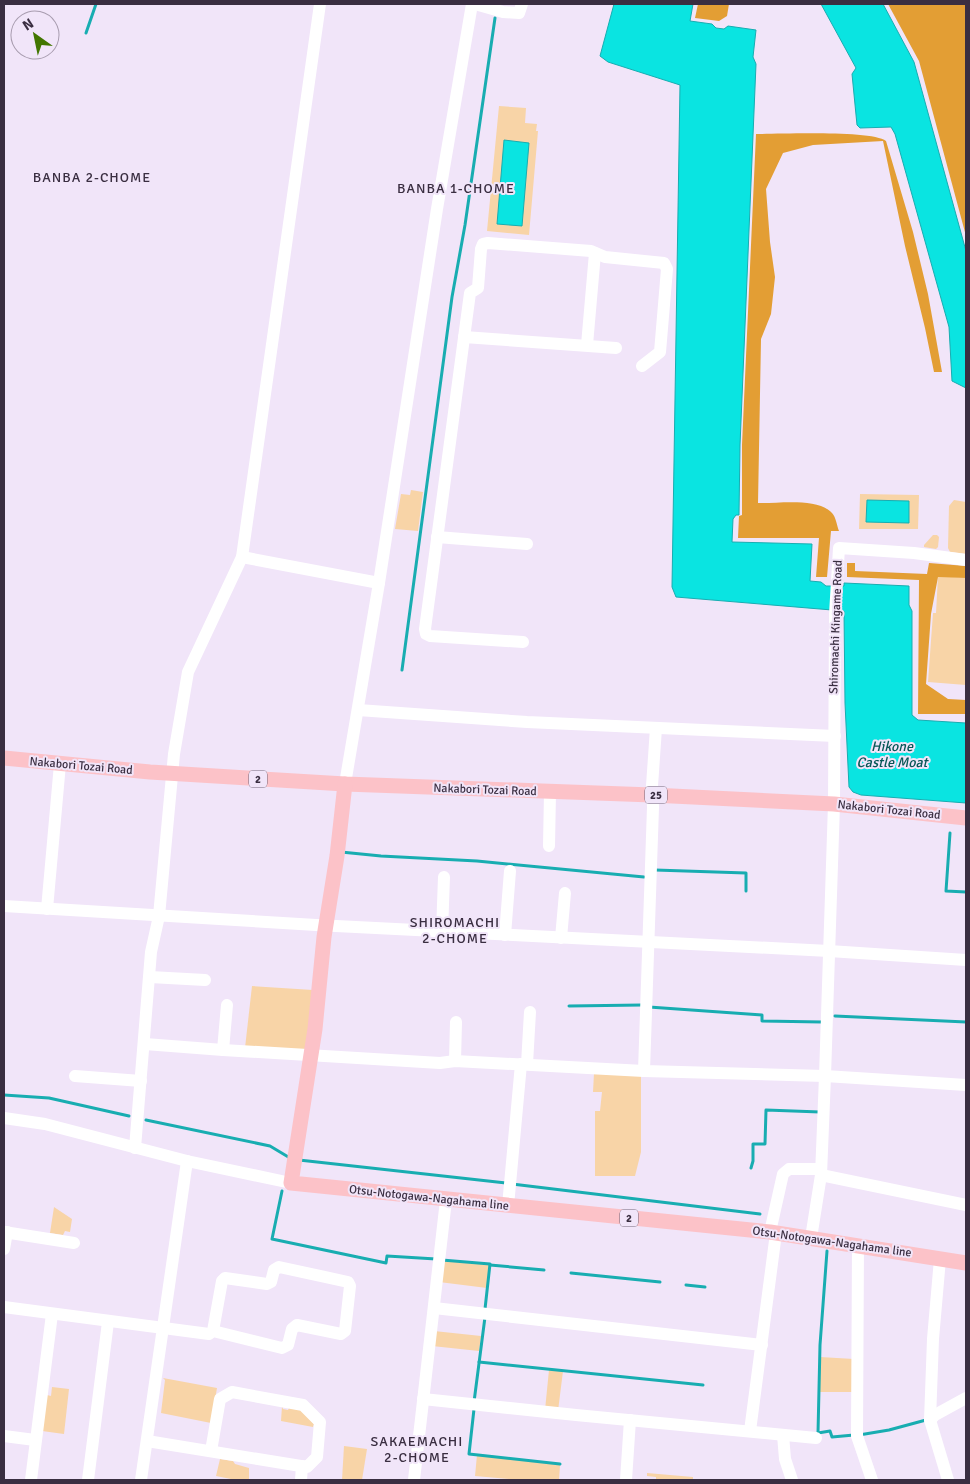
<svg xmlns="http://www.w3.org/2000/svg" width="970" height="1484" font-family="Signika,sans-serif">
<rect width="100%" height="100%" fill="#f1e5f9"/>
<!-- green -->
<g fill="#f8d4a7">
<polygon points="499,106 526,108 525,123 537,124 536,131 538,131 529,235 487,231"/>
<polygon points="411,490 423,492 418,531 395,529 401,494 410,495"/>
<polygon points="860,494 919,495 918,529 859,529"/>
<polygon points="954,500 966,502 966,554 950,552 948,548 949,506"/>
<polygon points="933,535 937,535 939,537 938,547 936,549 924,547 924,545"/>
<polygon points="938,576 966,578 966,685 928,682 933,613 936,613"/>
<polygon points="252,986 313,990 306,1052 245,1048"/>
<polygon points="594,1073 641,1075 641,1152 635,1176 595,1176 595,1111 600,1111 602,1092 593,1092"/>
<polygon points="54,1207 72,1219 70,1232 65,1231 63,1235 50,1233"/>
<polygon points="442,1260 490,1265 487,1288 439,1282"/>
<polygon points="434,1331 481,1336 479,1351 432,1346"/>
<polygon points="820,1357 854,1359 854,1392 819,1392"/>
<polygon points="549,1370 563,1371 558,1411 545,1410"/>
<polygon points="163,1378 217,1388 211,1423 161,1413 165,1380"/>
<polygon points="52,1387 69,1389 64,1434 42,1431 47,1395 51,1396"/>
<polygon points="282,1406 283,1409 288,1410 289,1408 301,1410 314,1424 313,1427 281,1421"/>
<polygon points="344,1446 367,1449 362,1480 342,1480"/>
<polygon points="477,1455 560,1465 559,1480 509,1479 475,1476"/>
<polygon points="220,1459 233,1461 235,1464 249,1468 249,1480 236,1480 216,1476"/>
<polygon points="647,1473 693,1477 693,1480 656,1480 656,1477 647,1476"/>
</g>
<!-- forest -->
<g fill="#e39e34">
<polygon points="698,4 729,4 727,16 719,21 695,18"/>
<polygon points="888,4 966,4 966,236 919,61"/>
<path d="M 756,134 C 779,134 872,130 886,141 L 913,232 L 928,294 L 942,372 L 934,372 L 925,328 L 905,246 L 883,141 L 813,145 L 783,153 L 766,189 L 770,242 L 775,277 L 771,314 L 761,339 L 758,503 C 777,504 817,497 832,513 C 836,517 837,526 839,531 L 831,531 L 827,577 L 816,577 L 819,538 L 738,538 L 739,516 L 742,515 L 742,445 Z"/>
<polygon points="847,563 855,563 855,571 927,574 929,563 966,566 966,578 938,577 931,614 926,684 948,699 966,700 966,714 918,714 919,580 847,577"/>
</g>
<!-- water -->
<g fill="#0ae4e1" stroke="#18adb1">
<polygon points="614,4 693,4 690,21 712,24 716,28 724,29 728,26 756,30 753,57 756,64 740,445 739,515 736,515 733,519 732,542 812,544 810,581 821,582 826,586 844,586 844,583 909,586 909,605 912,611 912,715 918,720 966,723 966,803 861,795 853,792 849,787 845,703 844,611 676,597 672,587 680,85 608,62 600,56"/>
<polygon points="821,4 883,4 914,62 966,251 966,388 952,381 949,327 895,134 891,127 860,128 857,125 852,74 856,68"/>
<polygon points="504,140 529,143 522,226 497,224"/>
<polygon points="867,500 909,501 909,523 866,522"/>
</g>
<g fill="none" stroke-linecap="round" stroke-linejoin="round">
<!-- stream -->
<g stroke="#18adb1" stroke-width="3">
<polyline points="86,33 96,4"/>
<polyline points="402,670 452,297 465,225 495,18"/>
<polyline points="950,833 946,891 966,892"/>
<polyline points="341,852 381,856 477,861 644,877"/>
<polyline points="655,870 746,873 746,891"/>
<polyline points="569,1006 642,1005"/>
<polyline points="649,1007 762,1015 762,1021 822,1022"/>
<polyline points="835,1016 966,1022"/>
<polyline points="4,1095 49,1098 129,1116"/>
<polyline points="146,1120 270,1146 290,1158"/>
<polyline points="299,1160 506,1183"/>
<polyline points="751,1168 753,1161 753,1144 765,1144 766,1110 820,1112"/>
<polyline points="512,1184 760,1214"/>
<polyline points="282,1191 272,1239 386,1263 387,1256 436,1259"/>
<polyline points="827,1251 820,1345 818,1433 830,1431 832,1437 854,1435"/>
<polyline points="442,1260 490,1264 485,1309"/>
<polyline points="490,1265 544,1270"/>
<polyline points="571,1273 660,1282"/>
<polyline points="686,1285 705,1287"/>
<polyline points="479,1362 703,1385"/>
<polyline points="474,1402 485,1317"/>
<polyline points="474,1409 469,1454 560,1464"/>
<polyline points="859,1435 889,1430 926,1420"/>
</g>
<!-- minor -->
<g stroke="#fff" stroke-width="12">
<polyline points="475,4 503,12 519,13 522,4"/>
<polyline points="464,337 616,348"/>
<polyline points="587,345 595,253"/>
<polyline points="437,537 527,544"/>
<polyline points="242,557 379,583"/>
<polyline points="523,642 430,636 426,634 425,629 470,293 478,288 481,249 483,244 488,243 591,251 605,257 664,263 667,269 660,352 642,366"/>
<polyline points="358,710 527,722 835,736"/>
<polyline points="345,784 379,583 437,209 472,4"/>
<polyline points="549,846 550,792"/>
<polyline points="4,906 316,925 829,951 966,960"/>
<polyline points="47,909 60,764"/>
<polyline points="442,932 444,877"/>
<polyline points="505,935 510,871"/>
<polyline points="561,938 565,893"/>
<polyline points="150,977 205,980"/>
<polyline points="145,1044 223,1050 440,1063 455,1061 644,1071 825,1076 966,1085"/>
<polyline points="223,1050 227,1005"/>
<polyline points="455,1061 456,1022"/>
<polyline points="527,1064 530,1012"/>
<polyline points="644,1071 653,807 652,786 656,728"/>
<polyline points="75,1076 141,1081"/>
<polyline points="4,1118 45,1124 187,1161 291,1183"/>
<polyline points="135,1148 151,952 159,916 174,754 188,672 242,557 320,4"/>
<polyline points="821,1175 966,1205"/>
<polyline points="508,1206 521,1064"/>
<polyline points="4,1232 74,1243"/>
<polyline points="770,1232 783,1174 789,1169 821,1169"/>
<polyline points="811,1238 821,1175 825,1076 834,804 835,614 839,548 914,553 966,560"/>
<polyline points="858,1245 857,1436 872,1480"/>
<polyline points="4,1249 7,1232"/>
<polyline points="940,1259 933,1339 930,1420 948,1480"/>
<polyline points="4,1307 209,1334 213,1331 222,1281 225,1278 267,1284 271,1282 274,1270 279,1267 348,1282 350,1286 345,1331 341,1334 297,1325 292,1329 288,1345 282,1348 213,1331"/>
<polyline points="434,1308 762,1345"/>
<polyline points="423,1399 576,1415 816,1438"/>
<polyline points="930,1420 935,1415 966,1398"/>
<polyline points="750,1431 776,1233"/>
<polyline points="783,1435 785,1459 792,1480"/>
<polyline points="4,1436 35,1440"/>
<polyline points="147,1441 307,1467 317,1457 320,1422 303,1405 232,1392 220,1399 211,1451"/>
<polyline points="31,1480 52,1314"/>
<polyline points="88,1480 108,1322"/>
<polyline points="141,1480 187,1161"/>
<polyline points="301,1480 302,1466"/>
<polyline points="414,1480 446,1200"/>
<polyline points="626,1480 630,1420"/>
</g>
<!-- major -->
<g stroke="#fcc2c8" stroke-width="15">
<polyline points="4,758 150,772 345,784 652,795 834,804 966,818"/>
<polyline points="345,784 337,856 324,937 315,1029 291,1183 770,1232 966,1263"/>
</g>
</g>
<g text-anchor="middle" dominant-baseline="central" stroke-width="4" stroke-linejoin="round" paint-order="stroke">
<!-- shield labels -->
<g fill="#f1e5f9" stroke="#716578" stroke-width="1">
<rect x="249" y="770.5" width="18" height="17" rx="4"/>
<rect x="645" y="786.5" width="22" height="17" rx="4"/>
<rect x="620" y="1209.5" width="18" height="17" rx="4"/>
</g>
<g font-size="11" font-weight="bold" fill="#3a2e41">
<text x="258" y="779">2</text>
<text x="656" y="795">25</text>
<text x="629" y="1218">2</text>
</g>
<!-- street labels -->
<g font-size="12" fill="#3a2e41" stroke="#f1e5f9">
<text transform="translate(836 627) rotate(-88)">Shiromachi Kingame Road</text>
<text transform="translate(81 766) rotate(5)">Nakabori Tozai Road</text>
<text transform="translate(485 790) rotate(2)">Nakabori Tozai Road</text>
<text transform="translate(889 810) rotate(6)">Nakabori Tozai Road</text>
<text transform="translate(429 1198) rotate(6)">Otsu-Notogawa-Nagahama line</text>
<text transform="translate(832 1242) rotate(8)">Otsu-Notogawa-Nagahama line</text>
</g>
<!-- neighbourhood labels -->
<g font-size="14" letter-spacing="1" fill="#3a2e41" stroke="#f1e5f9">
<text x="92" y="177">BANBA 2-CHOME</text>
<text x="456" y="188">BANBA 1-CHOME</text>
<text x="455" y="922">SHIROMACHI<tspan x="455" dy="16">2-CHOME</tspan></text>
<text x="417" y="1441">SAKAEMACHI<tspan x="417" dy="16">2-CHOME</tspan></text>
</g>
<!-- water labels -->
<g font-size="14" font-style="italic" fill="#075756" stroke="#f1e5f9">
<text x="892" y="746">Hikone<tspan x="892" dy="16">Castle Moat</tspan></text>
</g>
</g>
<!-- border -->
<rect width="970" height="1484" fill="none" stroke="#3a2e41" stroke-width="10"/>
<!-- north arrow -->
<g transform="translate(35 35) rotate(327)"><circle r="24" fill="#f1e5f9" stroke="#a89caf"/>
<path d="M0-4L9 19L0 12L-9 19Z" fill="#427600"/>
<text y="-8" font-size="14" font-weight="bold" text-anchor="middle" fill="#3a2e41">N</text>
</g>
</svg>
